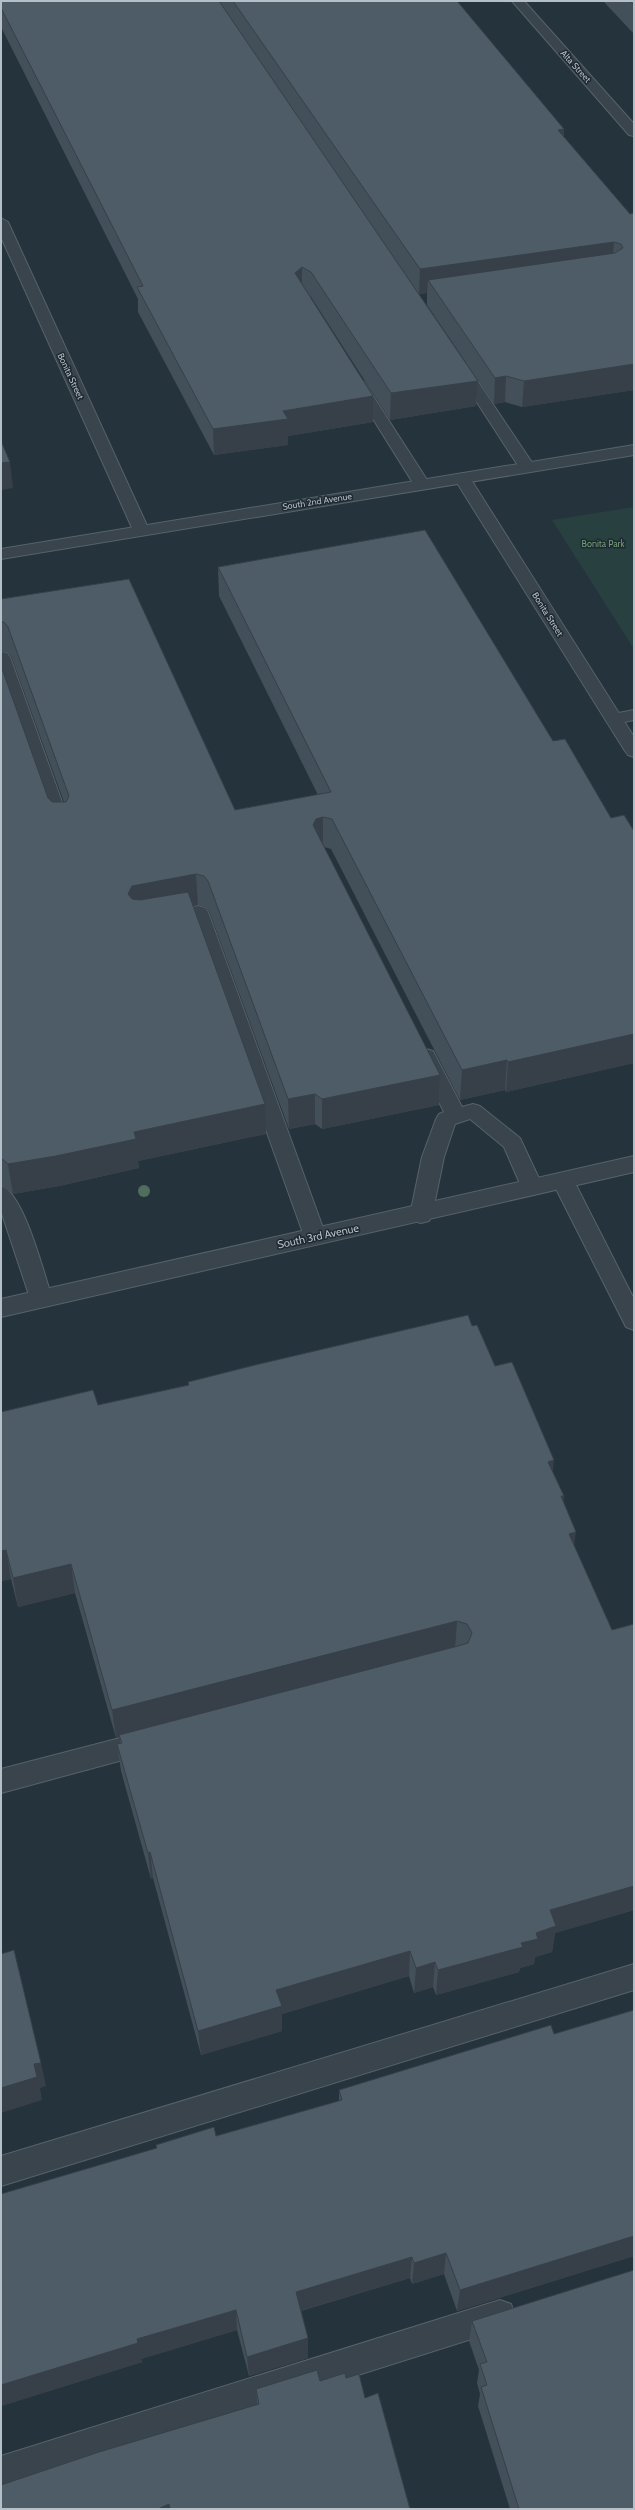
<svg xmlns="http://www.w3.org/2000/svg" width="635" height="2510" font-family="Cabin,sans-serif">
<rect width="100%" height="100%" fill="#25333d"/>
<!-- green -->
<polygon fill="#28403f" points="634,507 634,649 552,520"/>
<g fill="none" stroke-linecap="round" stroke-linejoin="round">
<defs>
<g id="service">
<polygon points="461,363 466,364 535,467 533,470 527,472 519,467 454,367"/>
<polygon points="357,378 364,382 429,483 427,486 421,488 413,483 350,382"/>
<polygon points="1,652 7,653 10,657 71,827 69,831 55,831 53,827 1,681"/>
<polygon points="634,710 634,720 614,724 608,723 605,719 608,715"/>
<polygon points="198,906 205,908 208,912 326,1236 323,1242 315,1244 307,1242 304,1236 191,920 166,924 159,923 156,918 159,913"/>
<polygon points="426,1049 433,1051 462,1107 473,1104 480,1106 520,1138 543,1187 540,1193 532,1195 524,1193 504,1147 470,1119 455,1124 444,1157 432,1215 429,1221 421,1223 413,1221 410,1215 422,1157 436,1119 439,1114 444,1112 416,1056 419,1051"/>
<polygon points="563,1173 571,1175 634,1299 634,1330 626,1327 552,1181 555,1175"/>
<path d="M 1,1186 C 24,1193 44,1274 52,1298 L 49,1304 L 41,1307 L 33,1304 L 30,1298 L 1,1211 Z"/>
<polygon points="147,1731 156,1735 160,1743 156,1751 1,1793 1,1769"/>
<polygon points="634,1964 634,1990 1,2186 1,2156"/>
<polygon points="500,2300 511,2304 515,2315 511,2326 500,2330 1,2488 1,2456"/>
</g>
<g id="minor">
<polygon points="512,1 524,1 634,124 634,136 629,135"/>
<polygon points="1,218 8,222 149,530 147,533 141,535 133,530 1,237"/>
<polygon points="462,473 470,478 634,737 634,757 628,755 625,751 454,478"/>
<polygon points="634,1156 634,1172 1,1317 1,1299"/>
</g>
<polygon id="tertiary" points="634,445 634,455 1,559 1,549"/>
</defs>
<!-- service casing -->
<use href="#service" stroke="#57626b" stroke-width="2"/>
<!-- minor casing -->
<use href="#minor" stroke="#57626b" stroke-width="2"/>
<!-- tertiary casing -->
<use href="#tertiary" stroke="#57626b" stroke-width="2"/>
<!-- service -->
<use href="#service" fill="#39444d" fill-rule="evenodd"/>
<!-- minor -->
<use href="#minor" fill="#39444d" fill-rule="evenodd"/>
<!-- tertiary -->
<use href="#tertiary" fill="#39444d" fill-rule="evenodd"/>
</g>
<!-- trees -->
<circle fill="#506d5d" cx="144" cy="1191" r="6"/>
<!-- wall -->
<g fill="#434f59">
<polygon points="1,1 457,1 564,129 564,137 630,214 634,213 634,390 522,407 505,402 494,404 427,305 427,293 419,294 478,381 476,406 390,420 311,297 309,296 373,422 288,436 288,445 214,455 138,312 138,299 1,27"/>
<polygon points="603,1 634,1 634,34"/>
<polygon points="218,567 553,741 611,818 634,831 634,1063 506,1092 505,1090 460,1100 331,849 324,847 440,1075 439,1105 322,1129 315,1124 289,1129 209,911 205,907 198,905 193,905 266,1134 138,1161 139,1168 59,1186 13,1194 1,1185 1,666 48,798 52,802 64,802 11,656 7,652 1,651 1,599 235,810 318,795 219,596"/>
<polygon points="472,1326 553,1472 564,1496 563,1502 574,1546 612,1630 634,1624 634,1910 555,1933 552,1952 535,1957 534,1964 520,1968 519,1972 436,1995 433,1987 414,1993 409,1976 282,2014 282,2031 201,2055 153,1878 151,1879 121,1771 117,1744 120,1743 120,1737 116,1738 75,1593 18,1607 11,1579 1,1581 1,1412 98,1405 188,1385 188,1382"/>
<polygon points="634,2010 634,2256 457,2311 444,2274 412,2284 410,2278 301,2311 308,2358 249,2376 237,2330 141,2359 142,2362 1,2406 1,2194 156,2149 156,2145 216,2136 339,2101 339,2090 554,2034"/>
<polygon points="472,2321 634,2509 510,2509 478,2406 480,2394 477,2383 479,2370 469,2341"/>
<polygon points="346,2378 365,2398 257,2404 256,2389"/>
</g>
<!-- shaded-wall -->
<g fill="#374049">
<polygon points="564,129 563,153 558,130"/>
<polygon points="614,242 612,268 428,280 427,293 419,294 420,269"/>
<polygon points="302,267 302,293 295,273"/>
<polygon points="634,364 634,390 522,407 524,381"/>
<polygon points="506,376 505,402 494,404 495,378"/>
<polygon points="478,381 476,406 390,420 391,393"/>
<polygon points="373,396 373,422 288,436 288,445 214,455 213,429 283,411"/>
<polygon points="10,462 13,488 1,490 1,463"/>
<polygon points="323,817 323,847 313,825 316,819"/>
<polygon points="196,874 198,905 135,917 128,894 132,886"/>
<polygon points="634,1034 634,1063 506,1092 508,1062"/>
<polygon points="507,1060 505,1090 460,1100 462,1070"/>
<polygon points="440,1075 439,1105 322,1129 322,1099"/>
<polygon points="315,1094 315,1124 289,1129 288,1099"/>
<polygon points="265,1104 266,1134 138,1161 139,1168 59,1186 13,1194 8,1164 134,1132"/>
<polygon points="554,1460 551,1490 548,1462"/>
<polygon points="561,1496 564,1496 560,1525"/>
<polygon points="576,1532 572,1561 569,1534"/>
<polygon points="6,1550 11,1579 1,1581 1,1551"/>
<polygon points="71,1564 75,1593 18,1607 13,1578"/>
<polygon points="457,1621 455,1650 116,1738 112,1710"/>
<polygon points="150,1852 153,1878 151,1879 148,1853"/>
<polygon points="634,1886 634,1910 555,1933 552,1952 535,1957 534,1964 520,1968 519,1972 436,1995 438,1970 521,1943 536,1933 550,1910"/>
<polygon points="410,1951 409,1976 282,2014 282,2031 201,2055 198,2031 276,1990"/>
<polygon points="435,1962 433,1987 414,1993 416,1968"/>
<polygon points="41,2063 46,2086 40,2088 42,2100 1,2113 1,2088 34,2064"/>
<polygon points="634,2236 634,2256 457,2311 460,2290"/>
<polygon points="446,2253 444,2274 412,2284 414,2263"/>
<polygon points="412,2257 410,2278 296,2312 296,2292"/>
<polygon points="236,2310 237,2330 141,2359 142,2362 1,2406 1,2385 137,2339"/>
<polygon points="308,2338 308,2358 249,2376 247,2357"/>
<polygon points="169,2504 170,2509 158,2509"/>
</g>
<!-- building -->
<g fill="#4e5c68" stroke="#374049">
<polygon points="1,1 219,1 478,381 391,393 311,272 302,267 295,273 373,396 283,411 288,419 213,429 137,287 143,286 1,8"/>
<polygon points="233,1 457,1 564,129 558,130 630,214 634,213 634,364 524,381 506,376 495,378 428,280 615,253 623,248 621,244 614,242 420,269"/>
<polygon points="630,1 634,1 634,5"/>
<polygon points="1,441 10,462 1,463"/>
<polygon points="425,530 553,741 565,739 611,818 624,815 634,831 634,1034 508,1062 507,1060 462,1070 332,819 323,817 316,819 313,825 440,1075 322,1099 315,1094 288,1099 208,881 204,876 196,874 132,886 128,894 132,899 140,900 188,892 265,1104 134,1132 136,1139 56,1156 8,1164 1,1158 1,666 48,798 52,802 66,802 69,796 8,627 4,622 1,622 1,599 129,579 235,810 331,792 218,567"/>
<polygon points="468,1315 472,1326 477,1325 495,1366 512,1362 554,1460 548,1462 564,1496 561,1496 576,1532 569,1534 612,1630 634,1624 634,1886 550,1910 556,1926 536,1933 538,1939 521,1943 523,1947 438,1970 435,1962 416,1968 410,1951 276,1990 282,2006 198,2031 150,1852 148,1853 117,1744 122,1743 119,1735 458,1646 468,1643 472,1633 467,1624 457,1621 112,1710 71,1564 13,1578 6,1550 1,1551 1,1412 93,1390 98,1405 189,1385 188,1382 255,1365"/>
<polygon points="14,1950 41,2063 34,2064 37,2077 1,2088 1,1952 1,1954"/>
<polygon points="634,2010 634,2236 460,2290 446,2253 414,2263 412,2257 296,2292 308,2338 247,2357 236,2310 137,2339 138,2343 1,2385 1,2194 157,2148 156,2145 214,2127 216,2136 342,2100 339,2090 551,2025 554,2034"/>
<polygon points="634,2270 634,2509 519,2509 481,2387 487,2385 480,2364 487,2362 472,2321"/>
<polygon points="317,2370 320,2381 345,2373 346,2378 359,2374 365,2398 378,2393 410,2509 170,2509 169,2504 158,2509 1,2509 1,2485 99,2452 259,2404 256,2389"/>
</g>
<g text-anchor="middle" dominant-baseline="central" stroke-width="3" stroke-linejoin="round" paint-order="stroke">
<!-- far-street labels -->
<g font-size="9" fill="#b5bfc8" stroke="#1e2932">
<text transform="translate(576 66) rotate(48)">Alta Street</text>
<text transform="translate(71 376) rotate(65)">Bonita Street</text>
<text transform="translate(317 501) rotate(-9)">South 2nd Avenue</text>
<text transform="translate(548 614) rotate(58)">Bonita Street</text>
</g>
<!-- far-park labels -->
<g font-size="9" fill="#749d78" stroke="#1e2932">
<text x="603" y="543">Bonita Park</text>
</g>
<!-- street labels -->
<g font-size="11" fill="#b5bfc8" stroke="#1e2932">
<text transform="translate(318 1236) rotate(-12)">South 3rd Avenue</text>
</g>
</g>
<!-- border -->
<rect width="635" height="2510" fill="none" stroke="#b5bfc8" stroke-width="4"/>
</svg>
